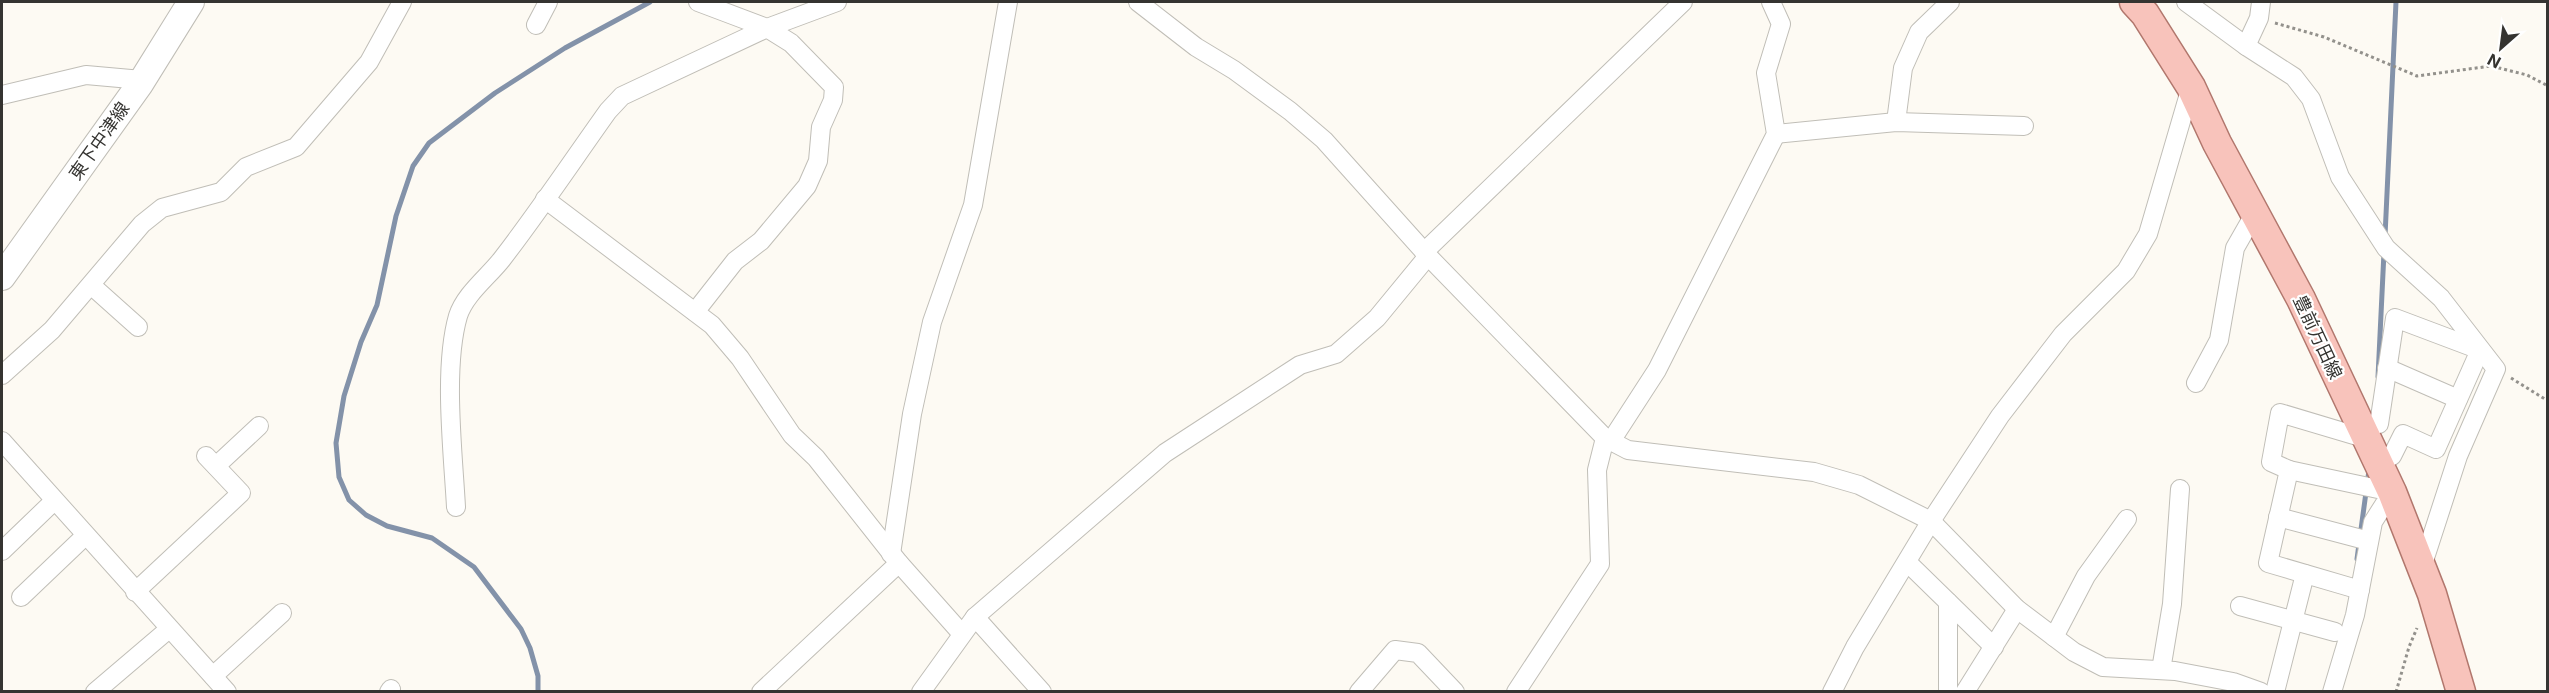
<svg xmlns="http://www.w3.org/2000/svg" width="2549" height="693" font-family="Inter,'Noto Sans JP',sans-serif">
<rect width="100%" height="100%" fill="#fdfaf3"/>
<g fill="none" stroke-linecap="round" stroke-linejoin="round">
<!-- stream -->
<g stroke="#8392a9" stroke-width="5">
<polyline points="2385,236 2396,2"/>
<polyline points="2378,377 2384,252"/>
<polyline points="2357,559 2369,470"/>
<polyline points="538,692 538,676 530,648 521,629 474,567 432,538 387,526 366,515 349,500 339,477 336,443 344,396 361,342 377,305 396,216 413,166 429,143 495,93 565,48 650,2"/>
</g>
<defs>
<g id="street">
<polyline points="698,2 767,28 837,2"/>
<polyline points="1138,2 1196,47 1234,70 1290,111 1324,140 1428,256 1605,438 1628,450 1814,472 1859,485 1931,521 2017,609 2074,652 2103,667 2175,671 2233,682 2261,692"/>
<polyline points="2186,2 2246,46 2294,77 2311,99 2340,177 2386,248 2441,298 2496,369 2458,456 2422,567"/>
<polyline points="536,25 548,2"/>
<polyline points="2246,46 2259,18 2261,2"/>
<polyline points="2,95 86,75 142,80"/>
<polyline points="1896,122 1903,68 1919,32 1950,2"/>
<polyline points="1776,134 1896,122 2024,126"/>
<polyline points="545,199 712,325 740,358 792,435 816,458 899,563 962,634"/>
<polyline points="1424,252 1683,2"/>
<polyline points="91,285 138,327"/>
<polyline points="2387,368 2458,399"/>
<polyline points="2,375 52,330 142,224 162,208 221,192 246,167 296,147 369,62 402,2"/>
<polyline points="2196,383 2219,340 2235,248 2255,213"/>
<polyline points="2,441 227,692"/>
<polyline points="1611,441 1657,370 1776,134 1766,73 1781,24 1771,2"/>
<polyline points="2378,463 2392,456 2403,434 2436,449 2480,350 2395,318 2379,424"/>
<polyline points="216,466 259,426"/>
<polyline points="2289,470 2392,492 2373,522 2355,615 2332,692"/>
<path d="M 456,507 C 453,452 443,368 458,316 C 465,294 488,277 502,259 C 539,211 573,160 608,111 L 622,96 L 767,28 L 791,43 L 834,87 L 833,100 L 821,127 L 818,161 L 807,186 L 761,241 L 735,261 L 695,312"/>
<polyline points="2278,517 2369,541"/>
<polyline points="2,551 54,501"/>
<polyline points="891,554 912,414 932,322 973,205 1008,2"/>
<polyline points="1907,562 1948,602 1948,692"/>
<polyline points="2360,590 2268,563 2289,470 2271,462 2280,413 2367,439"/>
<polyline points="135,592 241,493 206,456"/>
<polyline points="21,597 85,536"/>
<polyline points="1948,602 1994,647"/>
<polyline points="2240,606 2335,632"/>
<polyline points="975,617 1042,692"/>
<polyline points="2054,637 2086,576 2127,519"/>
<polyline points="2161,670 2172,604 2180,489"/>
<polyline points="213,676 282,613"/>
<polyline points="95,692 169,629"/>
<polyline points="389,692 391,689"/>
<polyline points="761,692 899,563"/>
<polyline points="921,692 975,617 1165,453 1300,365 1336,354 1377,318 1428,256"/>
<polyline points="1359,692 1395,650 1418,653 1455,692"/>
<polyline points="1516,692 1600,564 1597,470 1605,438"/>
<polyline points="1832,692 1855,647 1931,521 2000,416 2063,334 2126,271 2148,234 2191,87"/>
<polyline points="1965,692 2017,609"/>
<polyline points="2275,692 2305,574"/>
</g>
<polyline id="secondary" points="2,277 140,84 191,2"/>
<polyline id="primary" points="2134,2 2145,14 2191,87 2217,143 2301,299 2392,492 2432,594 2461,692"/>
</defs>
<!-- street casing -->
<use href="#street" stroke="#c0beb7" stroke-width="20"/>
<!-- secondary casing -->
<use href="#secondary" stroke="#c0beb7" stroke-width="28"/>
<!-- primary casing -->
<use href="#primary" stroke="#b1776d" stroke-width="31"/>
<!-- path -->
<g stroke="#93918c" stroke-width="3" stroke-dasharray="3 3" stroke-linecap="butt">
<polyline points="2275,23 2324,37 2417,76 2491,66 2527,75 2548,86"/>
<polyline points="2511,378 2548,401"/>
<polyline points="2396,692 2409,647 2417,628"/>
</g>
<!-- street -->
<use href="#street" stroke="#fff" stroke-width="18"/>
<!-- secondary -->
<use href="#secondary" stroke="#fff" stroke-width="26"/>
<!-- primary -->
<use href="#primary" stroke="#f8c3bb" stroke-width="28"/>
</g>
<g text-anchor="middle" dominant-baseline="central" stroke-width="4.5" stroke-linejoin="round" paint-order="stroke">
<!-- street labels -->
<g font-size="18" fill="#353431" stroke="#fff">
<text transform="translate(99 141) rotate(-55)">東下中津線</text>
<text transform="translate(2318 337) rotate(65)">豊前万田線</text>
</g>
</g>
<!-- border -->
<rect width="2549" height="693" fill="none" stroke="#353431" stroke-width="6"/>
<!-- north arrow -->
<g transform="translate(2501 48) rotate(208)" stroke="#ffffff" stroke-width="4.5" paint-order="stroke">
<path d="M0-4.5L10 22L0 15L-10 22Z" fill="#353431"/>
<text y="-9" font-size="16" font-weight="bold" text-anchor="middle" fill="#353431">N</text>
</g>
</svg>
